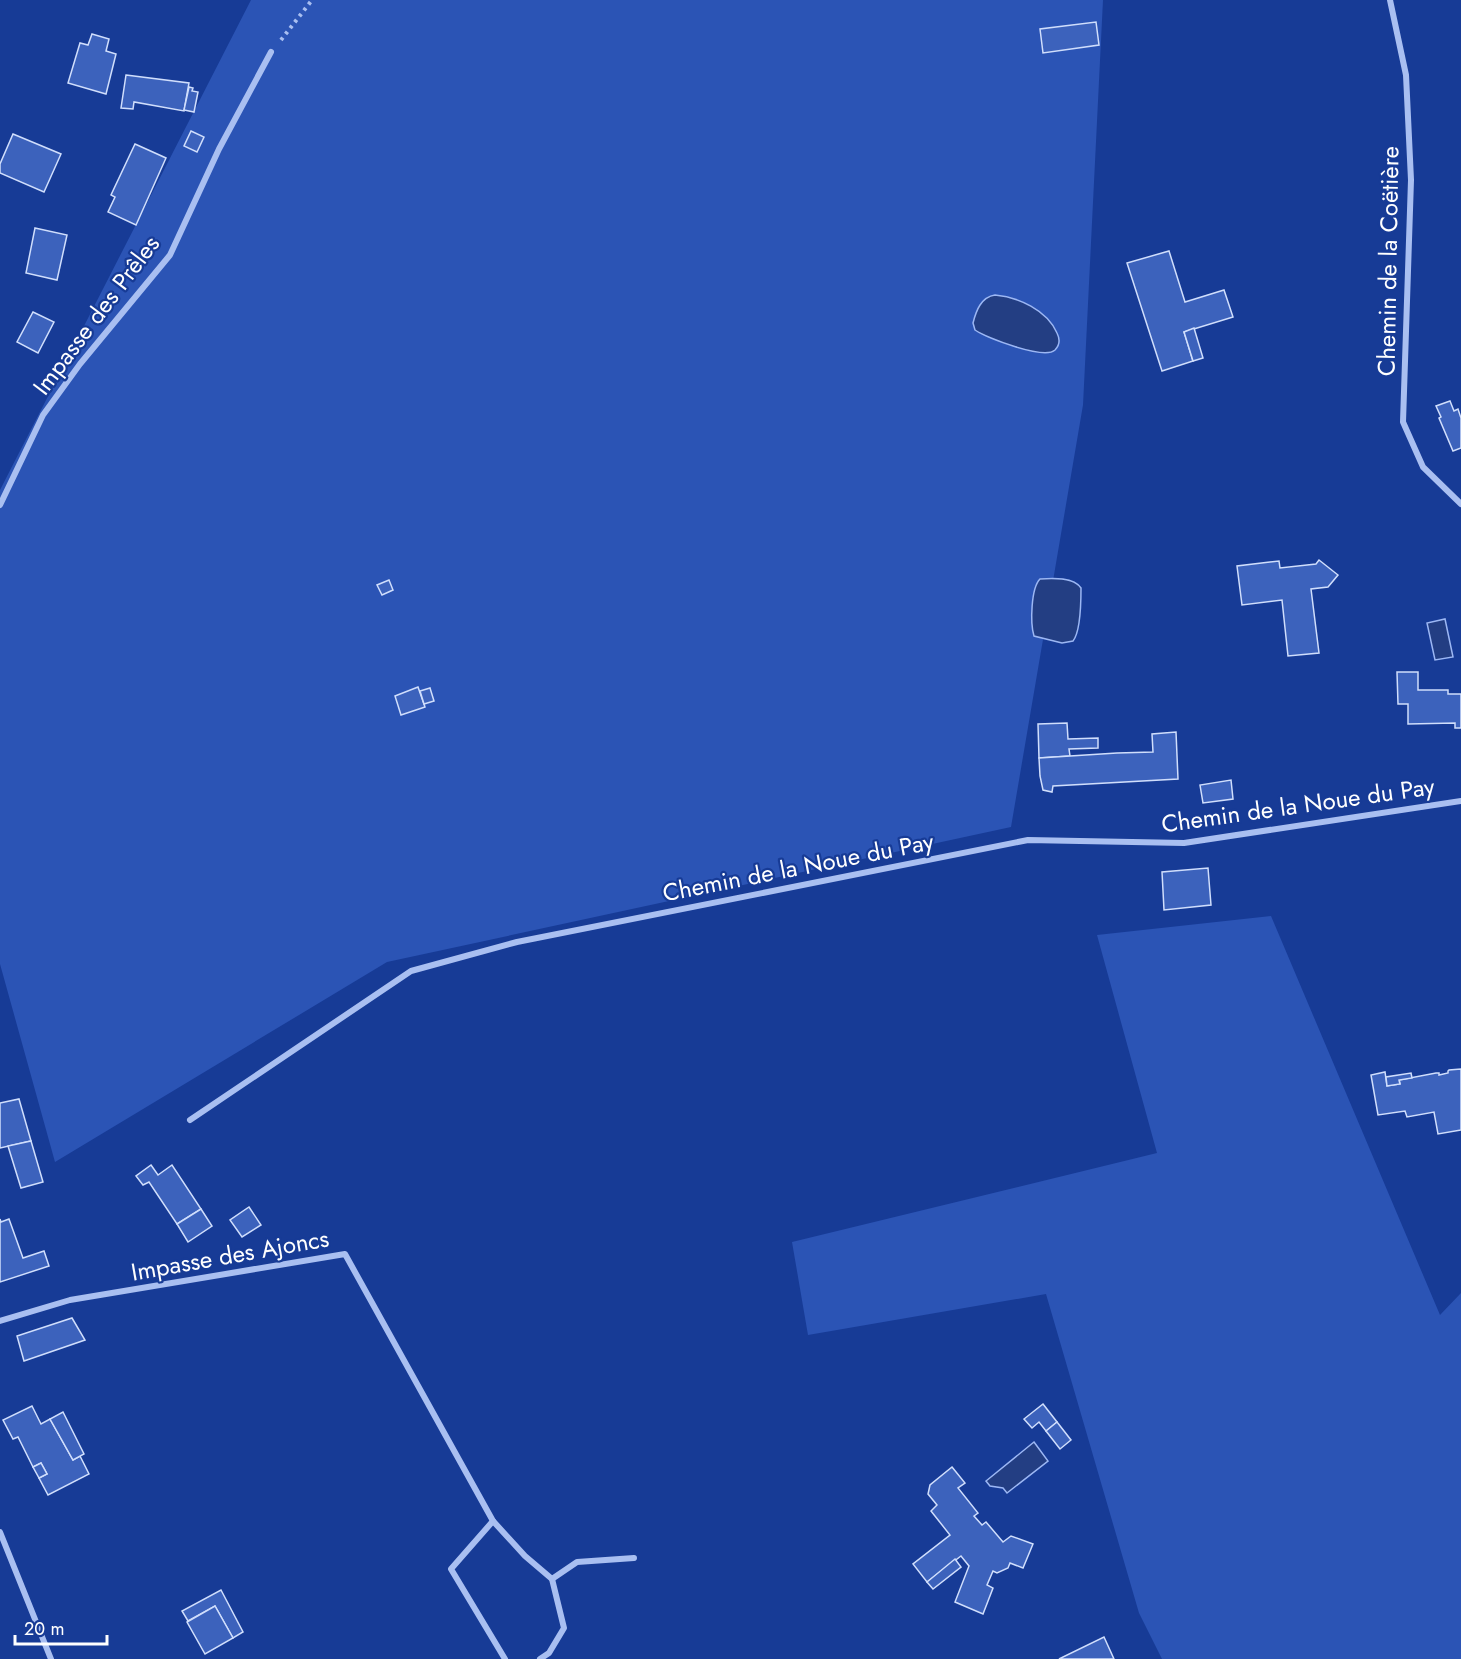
<svg xmlns="http://www.w3.org/2000/svg" width="1461" height="1659" font-family="Jost,sans-serif">
<rect width="100%" height="100%" fill="#173b96"/>
<!-- green -->
<g fill="#2b54b5">
<polygon points="251,0 1103,0 1083,405 1011,827 387,962 55,1162 0,964 0,490"/>
<polygon points="1271,916 1440,1315 1461,1293 1461,1659 1162,1659 1139,1613 1046,1294 808,1335 792,1242 1157,1153 1097,935"/>
</g>
<!-- water -->
<g fill="#233e83" stroke="#9cb7f4" stroke-width="1.5">
<path d="M 995,295 C 1018,297 1047,310 1057,333 C 1060,339 1060,345 1055,350 C 1044,360 987,338 975,330 L 973,323 C 976,311 981,297 995,295 Z"/>
<path d="M 1040,579 C 1053,578 1074,577 1081,588 C 1081,601 1081,631 1073,641 L 1062,643 L 1034,636 C 1030,623 1031,588 1040,579 Z"/>
<polygon points="1445,619 1453,657 1435,660 1427,623"/>
<polygon points="1034,1442 1048,1461 1007,1493 1003,1488 990,1486 986,1481"/>
</g>
<!-- building -->
<g fill="#3c62bc" stroke="#d0defc" stroke-width="1.5">
<polygon points="1096,22 1099,45 1043,53 1040,29"/>
<polygon points="92,34 109,39 106,51 116,54 106,94 68,83 80,43 88,45"/>
<polygon points="126,75 189,83 184,111 134,102 133,109 121,108"/>
<polygon points="189,87 193,88 192,91 198,92 194,112 184,110"/>
<polygon points="191,131 204,137 197,152 184,146"/>
<polygon points="13,134 61,154 44,192 0,173 0,164"/>
<polygon points="135,144 166,158 136,225 108,212 115,197 111,195"/>
<polygon points="35,228 67,235 57,280 26,273"/>
<polygon points="1169,251 1185,302 1224,290 1233,317 1184,332 1193,361 1162,371 1127,263"/>
<polygon points="33,312 54,322 38,353 17,342"/>
<polygon points="1194,328 1203,358 1193,361 1184,332"/>
<polygon points="1450,401 1454,411 1458,409 1461,418 1461,448 1453,451 1439,418 1441,417 1436,406"/>
<polygon points="1319,560 1338,575 1328,587 1311,589 1319,653 1288,656 1282,600 1242,605 1237,566 1279,561 1280,568 1316,564"/>
<polygon points="389,580 393,590 382,595 377,585"/>
<polygon points="1397,672 1418,672 1418,690 1448,690 1448,694 1461,694 1461,728 1455,728 1455,723 1408,724 1408,704 1398,704"/>
<polygon points="418,687 425,707 401,715 395,696"/>
<polygon points="430,688 434,701 424,704 420,691"/>
<polygon points="1067,723 1068,739 1098,738 1098,748 1069,749 1070,756 1039,758 1038,724"/>
<polygon points="1176,732 1178,779 1053,786 1052,792 1043,790 1040,776 1039,758 1117,753 1153,752 1152,734"/>
<polygon points="1231,780 1233,799 1203,803 1200,785"/>
<polygon points="1208,868 1211,905 1164,910 1162,872"/>
<polygon points="1461,1069 1461,1130 1438,1134 1434,1112 1407,1117 1405,1111 1378,1115 1371,1075 1385,1072 1387,1086 1400,1084 1399,1080 1436,1073 1439,1073 1439,1075 1448,1073 1448,1071 1449,1070"/>
<polygon points="1411,1073 1412,1078 1399,1080 1400,1084 1387,1086 1386,1077"/>
<polygon points="19,1099 31,1141 0,1148 0,1103"/>
<polygon points="31,1141 43,1182 21,1188 8,1146"/>
<polygon points="151,1165 158,1175 172,1165 201,1209 177,1224 149,1182 143,1185 136,1176"/>
<polygon points="249,1207 261,1225 242,1237 230,1220"/>
<polygon points="201,1209 212,1226 188,1242 177,1224"/>
<polygon points="0,1219 1,1222 9,1219 23,1258 44,1251 49,1266 0,1282"/>
<polygon points="72,1318 85,1340 24,1361 17,1336"/>
<polygon points="1043,1404 1057,1422 1046,1431 1039,1422 1032,1428 1024,1419"/>
<polygon points="32,1406 41,1424 50,1419 73,1460 80,1456 89,1474 48,1495 39,1478 47,1474 41,1463 33,1467 18,1437 13,1439 3,1420"/>
<polygon points="63,1412 84,1454 73,1460 50,1419"/>
<polygon points="1057,1422 1071,1440 1060,1449 1046,1431"/>
<polygon points="41,1463 47,1474 39,1478 33,1467"/>
<polygon points="952,1467 965,1483 958,1488 978,1513 974,1516 982,1525 986,1522 1003,1542 1011,1536 1033,1544 1023,1568 1010,1563 1008,1568 997,1573 993,1571 987,1585 993,1588 983,1614 955,1602 969,1566 961,1556 927,1582 913,1564 950,1535 931,1511 937,1505 928,1494 930,1485"/>
<polygon points="955,1559 961,1567 933,1589 927,1582"/>
<polygon points="221,1590 243,1632 233,1638 215,1606 188,1621 182,1611"/>
<polygon points="215,1606 233,1638 205,1654 187,1622"/>
<polygon points="1104,1637 1114,1659 1059,1659"/>
</g>
<g fill="none" stroke-linecap="round" stroke-linejoin="round">
<!-- path -->
<polyline stroke="#a9bff1" stroke-width="4" stroke-dasharray="3 4.5" stroke-linecap="butt" points="281,40 312,0"/>
<!-- minor -->
<g stroke="#a9bff1" stroke-width="6">
<polyline points="1390,0 1406,75 1411,180 1403,422 1423,467 1461,504"/>
<polyline points="0,505 43,415 80,364 170,255 219,149 271,52"/>
<polyline points="190,1120 411,971 517,942 1028,840 1184,843 1461,801"/>
<polyline points="0,1321 70,1300 345,1254 493,1521 525,1556 552,1579 564,1628 549,1653 540,1659"/>
<polyline points="493,1521 451,1569 505,1659"/>
<polyline points="0,1532 51,1659"/>
<polyline points="552,1579 577,1562 634,1558"/>
</g>
</g>
<g text-anchor="middle" dominant-baseline="central" stroke-width="4.5" stroke-linejoin="round" paint-order="stroke">
<!-- street labels -->
<g font-size="24" fill="#fff" stroke="#173b96">
<text transform="translate(1388 261) rotate(-89)">Chemin de la Coëtière</text>
<text transform="translate(96 315) rotate(-53)">Impasse des Prêles</text>
<text transform="translate(1298 805) rotate(-8)">Chemin de la Noue du Pay</text>
<text transform="translate(798 867) rotate(-11)">Chemin de la Noue du Pay</text>
<text transform="translate(230 1255) rotate(-10)">Impasse des Ajoncs</text>
</g>
</g>
<!-- scale -->
<path d="M15 1635v9h92v-9" fill="none" stroke="#ffffff" stroke-width="3"/>
<text x="24" y="1635" font-size="18" fill="#ffffff" stroke="#173b96" stroke-width="4.5" paint-order="stroke">20 m</text>
</svg>
